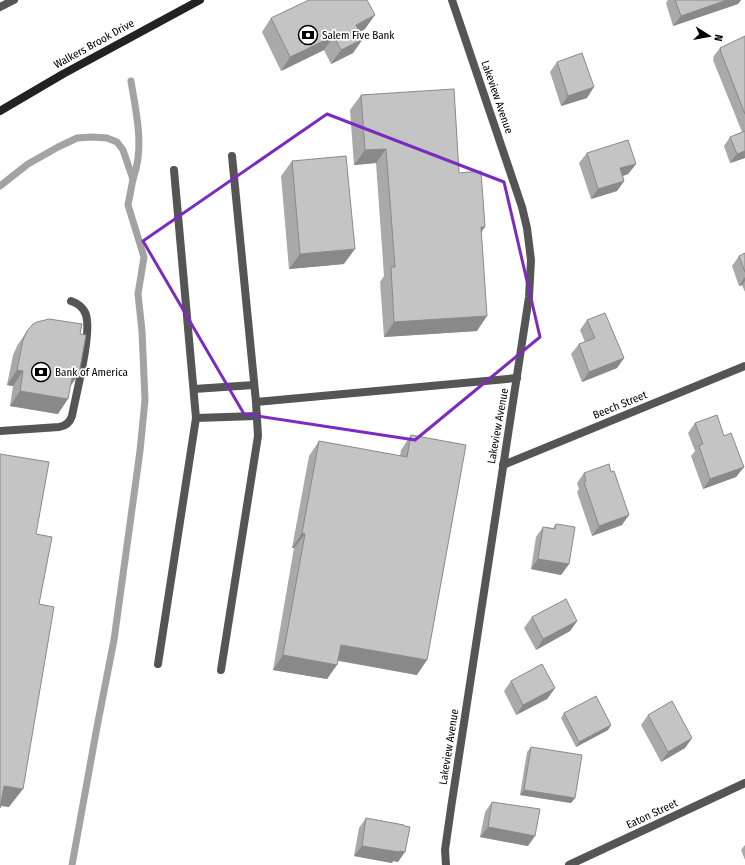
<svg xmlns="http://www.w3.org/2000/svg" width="745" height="865" font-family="'Fira Sans Condensed',sans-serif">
<rect width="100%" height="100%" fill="#fff"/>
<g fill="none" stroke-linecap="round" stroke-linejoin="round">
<!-- stream -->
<g stroke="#a3a3a3" stroke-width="7">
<path d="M 131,81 C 136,113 145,147 133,179"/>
<polyline points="0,186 28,164 58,147 77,138 92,137 107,138 117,142 123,150 133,179 128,205 144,257 138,294 142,331 145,400 140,451 114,640 97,727 72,865"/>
</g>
<!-- lane -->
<g stroke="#555" stroke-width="8">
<polyline points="0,7 14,0"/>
<polyline points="232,156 256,402 517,378"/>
<polyline points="194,389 254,385"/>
<polyline points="196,418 257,416"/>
<path d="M 0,431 L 59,427 C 66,426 70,422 72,416 C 76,394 92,334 86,315 C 84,308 77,303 71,301"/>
<polyline points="158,664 196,418 174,170"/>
<polyline points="221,670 258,436 256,402"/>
</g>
<!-- street -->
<g stroke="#555" stroke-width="8">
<polyline points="503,465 745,366"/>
<polyline points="446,865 445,850 451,808 529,297 531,260 527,228 522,207 452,0"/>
<polyline points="569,865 745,783"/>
</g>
<!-- secondary -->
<polyline stroke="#222" stroke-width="8" points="0,111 63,74 200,0"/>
</g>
<!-- wall -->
<g fill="#a9a9a9">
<polygon points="668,0 741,0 738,4 673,26 666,3"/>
<polygon points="271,18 365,29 360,32 353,53 331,64 324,50 281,71 262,32"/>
<polygon points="745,36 745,158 730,163 724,146 730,137 742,132 713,60 714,58 713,57 720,48"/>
<polygon points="557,62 587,98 561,106 550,72"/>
<polygon points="361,95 459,173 481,232 477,331 384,337 380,282 384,276 376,163 354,165 350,110"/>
<polygon points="587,153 636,164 628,174 623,176 624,181 617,191 591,199 579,163"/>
<polygon points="292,161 344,264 289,269 281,176"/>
<polygon points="745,253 745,292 742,285 739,286 732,266 739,256"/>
<polygon points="587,320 624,358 617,368 582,382 571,354 579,344 585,342 580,330"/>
<polygon points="27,331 80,334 79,374 70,386 58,414 10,406 13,386 7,385 13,355 17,346"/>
<polygon points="695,423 724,436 744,467 736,477 703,489 691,456 695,451 688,433"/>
<polygon points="411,435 417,675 338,661 327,679 273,670 294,548 292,548 309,456 319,441 400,456 401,450"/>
<polygon points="584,473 622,525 592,536 577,492 579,489 577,483"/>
<polygon points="556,524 569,564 561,575 531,569 536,537 543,527 553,528"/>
<polygon points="532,617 577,621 570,631 536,650 524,628"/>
<polygon points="511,681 555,688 547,699 516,715 504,691"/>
<polygon points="564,713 611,725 608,730 576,747 561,718"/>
<polygon points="648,715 692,738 685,748 661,762 641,725"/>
<polygon points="531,747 575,798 571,803 520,795 527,752"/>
<polygon points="492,802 528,846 480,837 485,812"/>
<polygon points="366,818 398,862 393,861 392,863 354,856 359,828"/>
<polygon points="745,845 745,860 741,850"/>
</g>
<!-- shaded-wall -->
<g fill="#898989">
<polygon points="727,0 741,0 738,4 673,26 681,16"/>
<polygon points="375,15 365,29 346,39 356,25"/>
<polygon points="334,36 324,50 281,71 290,57"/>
<polygon points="363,39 353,53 331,64 341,50"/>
<polygon points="594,87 587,98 561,106 568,96"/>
<polygon points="386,149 376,163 354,165 365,150"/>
<polygon points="745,151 745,158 730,163 737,154"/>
<polygon points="636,164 628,174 613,179 620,168"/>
<polygon points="624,181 617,191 591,199 598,189"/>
<polygon points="481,227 485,227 475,241"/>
<polygon points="355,249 344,264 289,269 300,254"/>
<polygon points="745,277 745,281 742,285 739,286"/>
<polygon points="487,316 477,331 384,337 394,322"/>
<polygon points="624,358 617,368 582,382 589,372"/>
<polygon points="17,370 23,371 13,386 7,385"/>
<polygon points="73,373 79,374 69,388"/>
<polygon points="20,391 68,399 58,414 10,406"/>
<polygon points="744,467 736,477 703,489 710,479"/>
<polygon points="629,515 622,525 592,536 599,526"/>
<polygon points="302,533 305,534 294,548 292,548"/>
<polygon points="538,559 569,564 561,575 531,569"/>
<polygon points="577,621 570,631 536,650 543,639"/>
<polygon points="341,645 427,660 417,675 331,659"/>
<polygon points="283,655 337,665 327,679 273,670"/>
<polygon points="555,688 547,699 516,715 523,705"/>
<polygon points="611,725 608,730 576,747 579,742"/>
<polygon points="692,738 685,748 661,762 668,752"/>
<polygon points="4,786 23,789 9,807 0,806"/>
<polygon points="524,790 575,798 571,803 520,795"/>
<polygon points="488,827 535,836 528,846 480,837"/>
<polygon points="362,846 400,851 405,852 398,862 393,861 392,863 354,856"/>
</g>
<!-- building -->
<g fill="#c4c4c4" stroke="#898989">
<polygon points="309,0 367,0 375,15 356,25 363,39 341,50 334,36 290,57 271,18"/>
<polygon points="675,0 727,0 681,16"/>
<polygon points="745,36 745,114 720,50 721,50 720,48"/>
<polygon points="582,53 594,87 568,96 557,62"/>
<polygon points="454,89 459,173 481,171 485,227 481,227 487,316 394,322 391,267 395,267 386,149 365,150 361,95"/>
<polygon points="745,131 745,151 737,154 730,137"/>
<polygon points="628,140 636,164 620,168 624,181 598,189 587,153"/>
<polygon points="346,156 355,249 300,254 292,161"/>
<polygon points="745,253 745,272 739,256"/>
<polygon points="605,313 624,358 589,372 579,344 595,338 587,320"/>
<polygon points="49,319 82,324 80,334 86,335 79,374 73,373 68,399 20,391 23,371 17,370 23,340 27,331 33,324 37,322"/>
<polygon points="717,415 724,436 731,433 744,467 710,479 699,446 703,444 695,423"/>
<polygon points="411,435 466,445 427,660 341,645 337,665 283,655 305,534 302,533 319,441 407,457"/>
<polygon points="0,454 49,462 36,534 52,537 39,604 54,607 23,789 4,786 0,808"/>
<polygon points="609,464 611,472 614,471 629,515 599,526 584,482 586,481 584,473"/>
<polygon points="556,524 575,527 569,564 538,559 543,527 555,529"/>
<polygon points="566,599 577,621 543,639 532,617"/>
<polygon points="542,664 555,688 523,705 511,681"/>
<polygon points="596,696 611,725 579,742 564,713"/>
<polygon points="672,701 692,738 668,752 648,715"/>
<polygon points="531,747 582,755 575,798 524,790"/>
<polygon points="492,802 540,809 535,836 488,827"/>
<polygon points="366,818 404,825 404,826 410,827 405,852 400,851 399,852 362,846"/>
</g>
<!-- marked area -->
<path fill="none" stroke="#7b2cbf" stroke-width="3" stroke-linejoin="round" d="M 327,114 L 504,182 L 540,337 L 415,440 L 244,414 L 143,241 Z"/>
<!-- icons -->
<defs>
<symbol id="bank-ring" viewBox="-11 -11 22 22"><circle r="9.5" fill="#fff" stroke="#000" stroke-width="1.5"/><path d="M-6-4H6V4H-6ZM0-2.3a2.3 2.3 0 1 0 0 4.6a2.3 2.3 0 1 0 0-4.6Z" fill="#000"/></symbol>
</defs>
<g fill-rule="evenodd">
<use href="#bank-ring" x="297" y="24" width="22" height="22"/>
<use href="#bank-ring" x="30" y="361" width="22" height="22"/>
</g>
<g text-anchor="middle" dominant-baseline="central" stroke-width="3.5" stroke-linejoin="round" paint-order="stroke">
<!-- poi labels -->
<g font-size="11" fill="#000" stroke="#fff" text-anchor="start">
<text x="322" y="35">Salem Five Bank</text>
<text x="55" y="372">Bank of America</text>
</g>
<!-- street labels -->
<g font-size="11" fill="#000" stroke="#fff">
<text transform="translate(94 44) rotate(-29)">Walkers Brook Drive</text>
<text transform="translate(497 97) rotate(71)">Lakeview Avenue</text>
<text transform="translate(620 405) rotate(-22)">Beech Street</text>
<text transform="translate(498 426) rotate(-80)">Lakeview Avenue</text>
<text transform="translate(449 747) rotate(-81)">Lakeview Avenue</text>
<text transform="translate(652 814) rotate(-25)">Eaton Street</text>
</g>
</g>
<!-- north arrow -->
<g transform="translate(709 36) rotate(101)" stroke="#ffffff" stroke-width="3" paint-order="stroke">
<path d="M0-3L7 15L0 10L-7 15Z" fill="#000000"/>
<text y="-6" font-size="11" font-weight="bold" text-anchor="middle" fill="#000000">N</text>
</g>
</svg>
